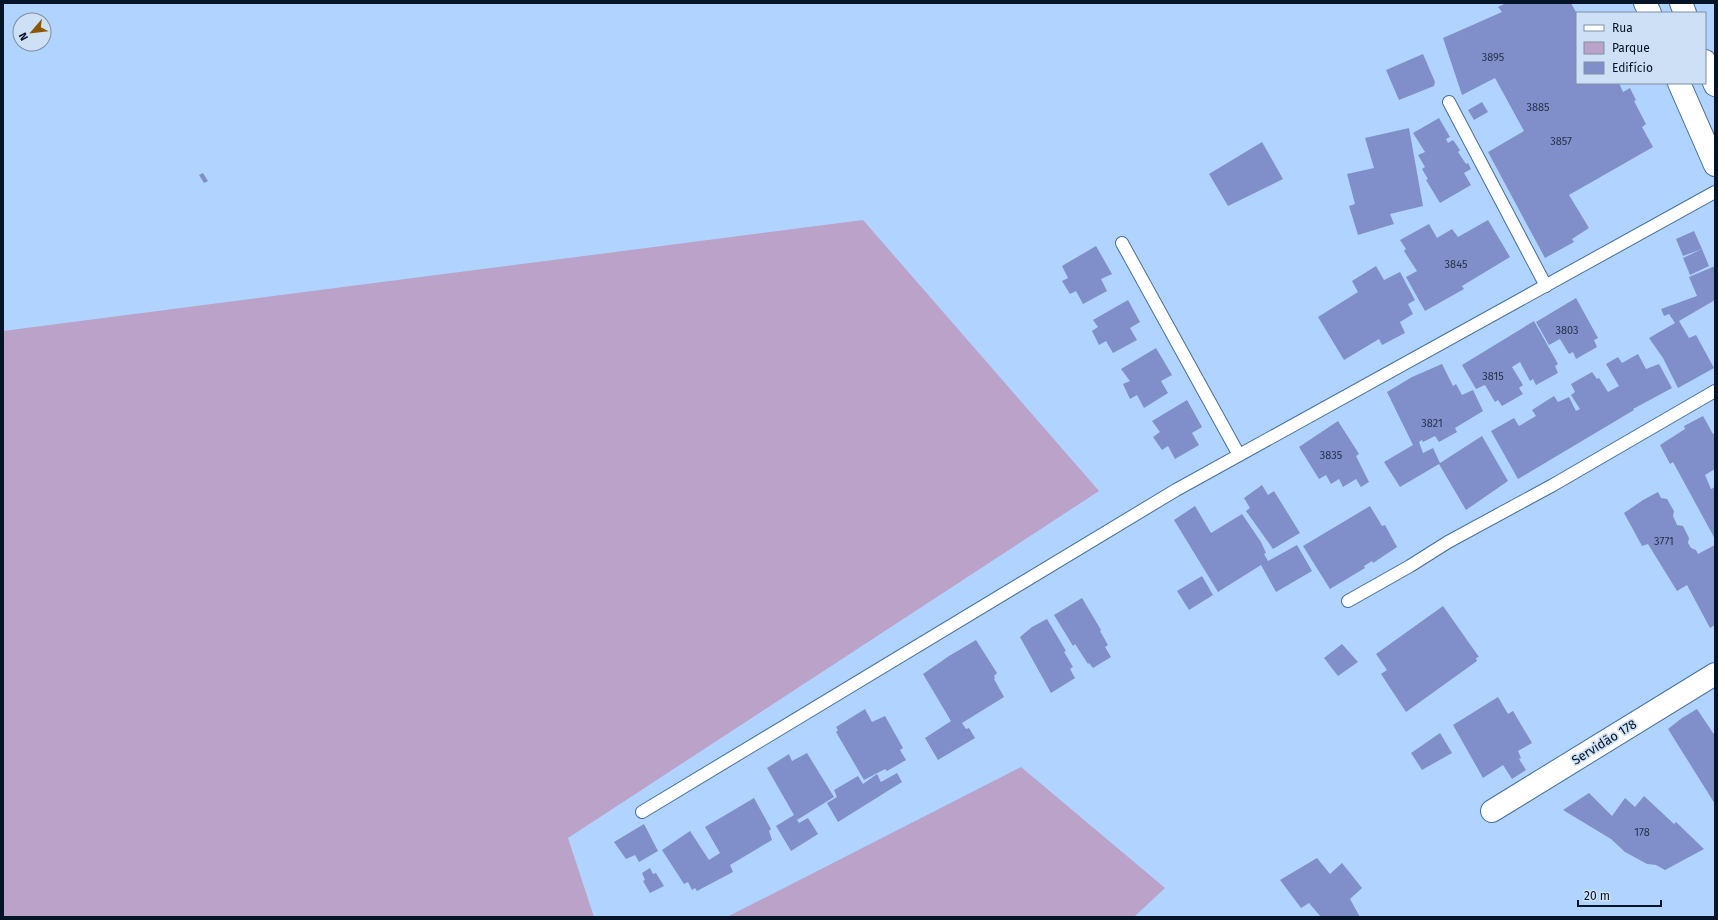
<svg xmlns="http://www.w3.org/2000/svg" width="1718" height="920" font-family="'Fira Sans',sans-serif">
<rect width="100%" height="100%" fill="#b0d4ff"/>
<!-- green -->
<g fill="#baa2c9">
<polygon points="863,220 1099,491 568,838 594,917 3,917 3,331"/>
<polygon points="1021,767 1165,888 1134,917 727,917"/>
</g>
<!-- building -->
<g fill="#808fc9">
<polygon points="1506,3 1571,3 1577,14 1577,83 1619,83 1623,92 1630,88 1636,100 1634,101 1646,124 1642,127 1653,147 1569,195 1589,228 1572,239 1574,242 1545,258 1488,152 1524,131 1495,78 1462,95 1443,38 1502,12 1498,7"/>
<polygon points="1423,54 1435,82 1434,86 1399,100 1386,70"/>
<polygon points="1482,102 1488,112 1474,120 1468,110"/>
<polygon points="1439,118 1450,137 1446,139 1448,143 1453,140 1460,150 1458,152 1466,164 1468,163 1471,169 1464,173 1471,185 1440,203 1426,180 1428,179 1422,169 1425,167 1418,155 1425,152 1413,133"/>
<polygon points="1409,128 1423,206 1390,214 1394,224 1358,235 1349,206 1355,204 1347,174 1374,168 1365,138"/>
<polygon points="1262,142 1283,179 1228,206 1209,174"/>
<polygon points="203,173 208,181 204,183 199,175"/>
<polygon points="1488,220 1510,257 1462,286 1464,289 1425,311 1406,277 1417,271 1404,251 1406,249 1400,240 1429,224 1437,238 1452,229 1458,237"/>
<polygon points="1694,231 1702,249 1683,256 1676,239"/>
<polygon points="1096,246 1112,274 1101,279 1107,291 1083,304 1076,291 1070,294 1062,281 1068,278 1062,266"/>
<polygon points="1702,249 1709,266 1690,275 1683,258"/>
<polygon points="1376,266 1384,280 1400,272 1415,300 1408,304 1413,314 1400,322 1405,333 1382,345 1379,339 1344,360 1318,317 1358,292 1352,281"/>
<polygon points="1715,266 1715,300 1679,321 1689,338 1696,335 1714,368 1678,388 1663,358 1649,338 1675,323 1669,314 1664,316 1661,309 1697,296 1689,277"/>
<polygon points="1576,298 1598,338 1594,340 1597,347 1576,359 1573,352 1569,354 1560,339 1549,345 1536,322"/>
<polygon points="1128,300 1140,322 1130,328 1137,340 1113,353 1106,341 1099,345 1092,331 1098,327 1093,320"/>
<polygon points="1534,321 1558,364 1555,366 1558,373 1536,385 1533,379 1530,381 1520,362 1512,367 1523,385 1519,388 1523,394 1502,406 1498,400 1495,402 1485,385 1476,389 1462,365"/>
<polygon points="1156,348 1172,375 1161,381 1168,393 1144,408 1137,395 1130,399 1123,384 1130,381 1121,369"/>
<polygon points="1638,354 1646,369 1659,364 1672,388 1633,409 1634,410 1518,479 1491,431 1514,418 1519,426 1536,416 1532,410 1554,396 1558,402 1569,397 1576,411 1580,409 1571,395 1575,392 1571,384 1592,372 1597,379 1599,378 1608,392 1619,386 1606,364 1618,357 1622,363"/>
<polygon points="1442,364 1453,386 1456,384 1462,395 1473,390 1483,411 1455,428 1457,432 1439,442 1435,436 1423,442 1422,440 1419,442 1423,453 1433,448 1440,463 1482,436 1508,481 1466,510 1439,464 1400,487 1384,462 1413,445 1387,392 1412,377"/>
<polygon points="1187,400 1202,427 1192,433 1199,445 1175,459 1168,446 1162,450 1153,437 1160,432 1152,421"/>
<polygon points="1703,416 1713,434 1715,433 1715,469 1705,475 1711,489 1715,487 1715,539 1673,462 1670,464 1660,445 1685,429 1684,426"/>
<polygon points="1338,421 1359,454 1356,456 1369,482 1361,487 1356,479 1343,487 1339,479 1331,484 1326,475 1319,479 1299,447"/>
<polygon points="1262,485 1268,495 1274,491 1300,533 1273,549 1246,511 1250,508 1244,498"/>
<polygon points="1658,492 1661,498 1667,499 1674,511 1673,516 1677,525 1683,526 1689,538 1688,543 1691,548 1696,550 1698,554 1715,545 1715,625 1710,628 1687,585 1677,591 1648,544 1642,546 1624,513 1643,500"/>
<polygon points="1195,506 1211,533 1242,514 1261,542 1266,553 1264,554 1268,561 1297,545 1312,571 1276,592 1261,565 1218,592 1174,520"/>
<polygon points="1370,506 1382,526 1385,525 1397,547 1373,563 1372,561 1364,566 1365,568 1330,589 1303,546"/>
<polygon points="1202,576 1213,595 1189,610 1177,591"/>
<polygon points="1082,598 1101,630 1100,631 1108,645 1105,647 1111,657 1093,668 1089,663 1088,664 1075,644 1073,646 1054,615"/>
<polygon points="1443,606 1479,657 1476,658 1477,661 1406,712 1381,674 1387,670 1376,654"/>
<polygon points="1047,619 1066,651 1064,652 1073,667 1070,669 1075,678 1051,693 1020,637 1032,627"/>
<polygon points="976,640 997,673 994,676 995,678 994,679 1004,697 962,723 966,729 969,728 975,738 938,760 925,738 951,721 923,674 949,656"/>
<polygon points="1342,644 1358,662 1338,676 1324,658"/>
<polygon points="1498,697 1508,714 1513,711 1532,743 1518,751 1521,758 1519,759 1526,770 1512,779 1503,765 1483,778 1453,725"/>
<polygon points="865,709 872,722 885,716 903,748 900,750 906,760 887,771 885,769 864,780 836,732 838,730 836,727"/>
<polygon points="1697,709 1715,736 1715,804 1668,729 1682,718"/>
<polygon points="1440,733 1452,753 1422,770 1411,753"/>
<polygon points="807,753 834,797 797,820 799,823 808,818 818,834 791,851 776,826 794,815 767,768 789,754 792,761"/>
<polygon points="897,773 902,782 838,822 827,803 837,797 834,790 858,776 863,784 877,774 881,782"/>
<polygon points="1589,793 1612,816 1625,798 1635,807 1644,796 1674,824 1676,822 1704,849 1665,870 1656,865 1647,864 1625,852 1611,839 1563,810"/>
<polygon points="754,798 771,829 769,831 772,840 730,865 733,872 697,891 695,888 692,890 688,882 684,884 662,850 690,831 709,860 720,853 705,827"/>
<polygon points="644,824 658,851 639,862 635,855 626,859 614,842"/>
<polygon points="1317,858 1330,874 1342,863 1362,888 1350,899 1360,917 1321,917 1309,903 1301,908 1280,880"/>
<polygon points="650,868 653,874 656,873 664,886 650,893 643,881 645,880 642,873"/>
</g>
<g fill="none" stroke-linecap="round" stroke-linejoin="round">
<defs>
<g id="service">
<polyline points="1449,102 1546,286"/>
<polyline points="1122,243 1239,455"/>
<polyline points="1348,601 1410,566 1448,542 1553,485 1715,391"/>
<polyline points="642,812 1176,490 1715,192"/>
</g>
<polyline id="minor" points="1492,811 1715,674"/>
<g id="trunk">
<polyline points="1645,3 1650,13"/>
<polyline points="1681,3 1685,13"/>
<polyline points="1705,61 1715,85"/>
<polyline points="1679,83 1715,165"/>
</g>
</defs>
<!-- service casing -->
<use href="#service" stroke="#466f9f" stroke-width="14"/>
<!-- minor casing -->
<use href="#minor" stroke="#466f9f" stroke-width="24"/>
<!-- trunk casing -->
<use href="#trunk" stroke="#466f9f" stroke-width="24"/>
<!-- service -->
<use href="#service" stroke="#fff" stroke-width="12"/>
<!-- minor -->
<use href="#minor" stroke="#fff" stroke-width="22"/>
<!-- trunk -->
<use href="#trunk" stroke="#fff" stroke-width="22"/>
</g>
<g text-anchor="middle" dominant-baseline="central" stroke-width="3.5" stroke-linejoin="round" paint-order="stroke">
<!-- number labels -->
<g font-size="11" fill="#243450">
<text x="1493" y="57">3895</text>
<text x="1538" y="107">3885</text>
<text x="1561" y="141">3857</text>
<text x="1456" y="264">3845</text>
<text x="1567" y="330">3803</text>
<text x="1493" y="376">3815</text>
<text x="1432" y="423">3821</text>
<text x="1331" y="455">3835</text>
<text x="1664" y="541">3771</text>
<text x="1642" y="832">178</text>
</g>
<!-- street labels -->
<g font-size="13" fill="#051527" stroke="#cee0f5">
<text transform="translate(1604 742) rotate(-32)">Servidão 178</text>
</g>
</g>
<!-- border -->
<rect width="1718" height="920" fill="none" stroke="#051527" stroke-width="8"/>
<!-- legend -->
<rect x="1576" y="12" width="130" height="72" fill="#cee0f5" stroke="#7e8fa3"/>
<rect x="1584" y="25" width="20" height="6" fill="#ffffff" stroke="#7e8fa3"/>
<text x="1612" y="32" font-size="12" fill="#051527">Rua</text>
<rect x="1584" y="42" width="20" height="12" fill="#baa2c9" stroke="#7e8fa3"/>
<text x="1612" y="52" font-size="12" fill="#051527">Parque</text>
<rect x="1584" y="62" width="20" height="12" fill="#808fc9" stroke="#7e8fa3"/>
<text x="1612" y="72" font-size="12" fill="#051527">Edifício</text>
<!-- north arrow -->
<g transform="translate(32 32) rotate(242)"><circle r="19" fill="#cee0f5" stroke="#7e8fa3"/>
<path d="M0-3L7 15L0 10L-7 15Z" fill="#895800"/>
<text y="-6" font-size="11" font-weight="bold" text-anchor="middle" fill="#051527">N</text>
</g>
<!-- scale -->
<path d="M1578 900v6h83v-6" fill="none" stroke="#051527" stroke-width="2"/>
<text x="1584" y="900" font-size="12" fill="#051527" stroke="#cee0f5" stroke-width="3" paint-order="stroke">20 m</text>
</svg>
